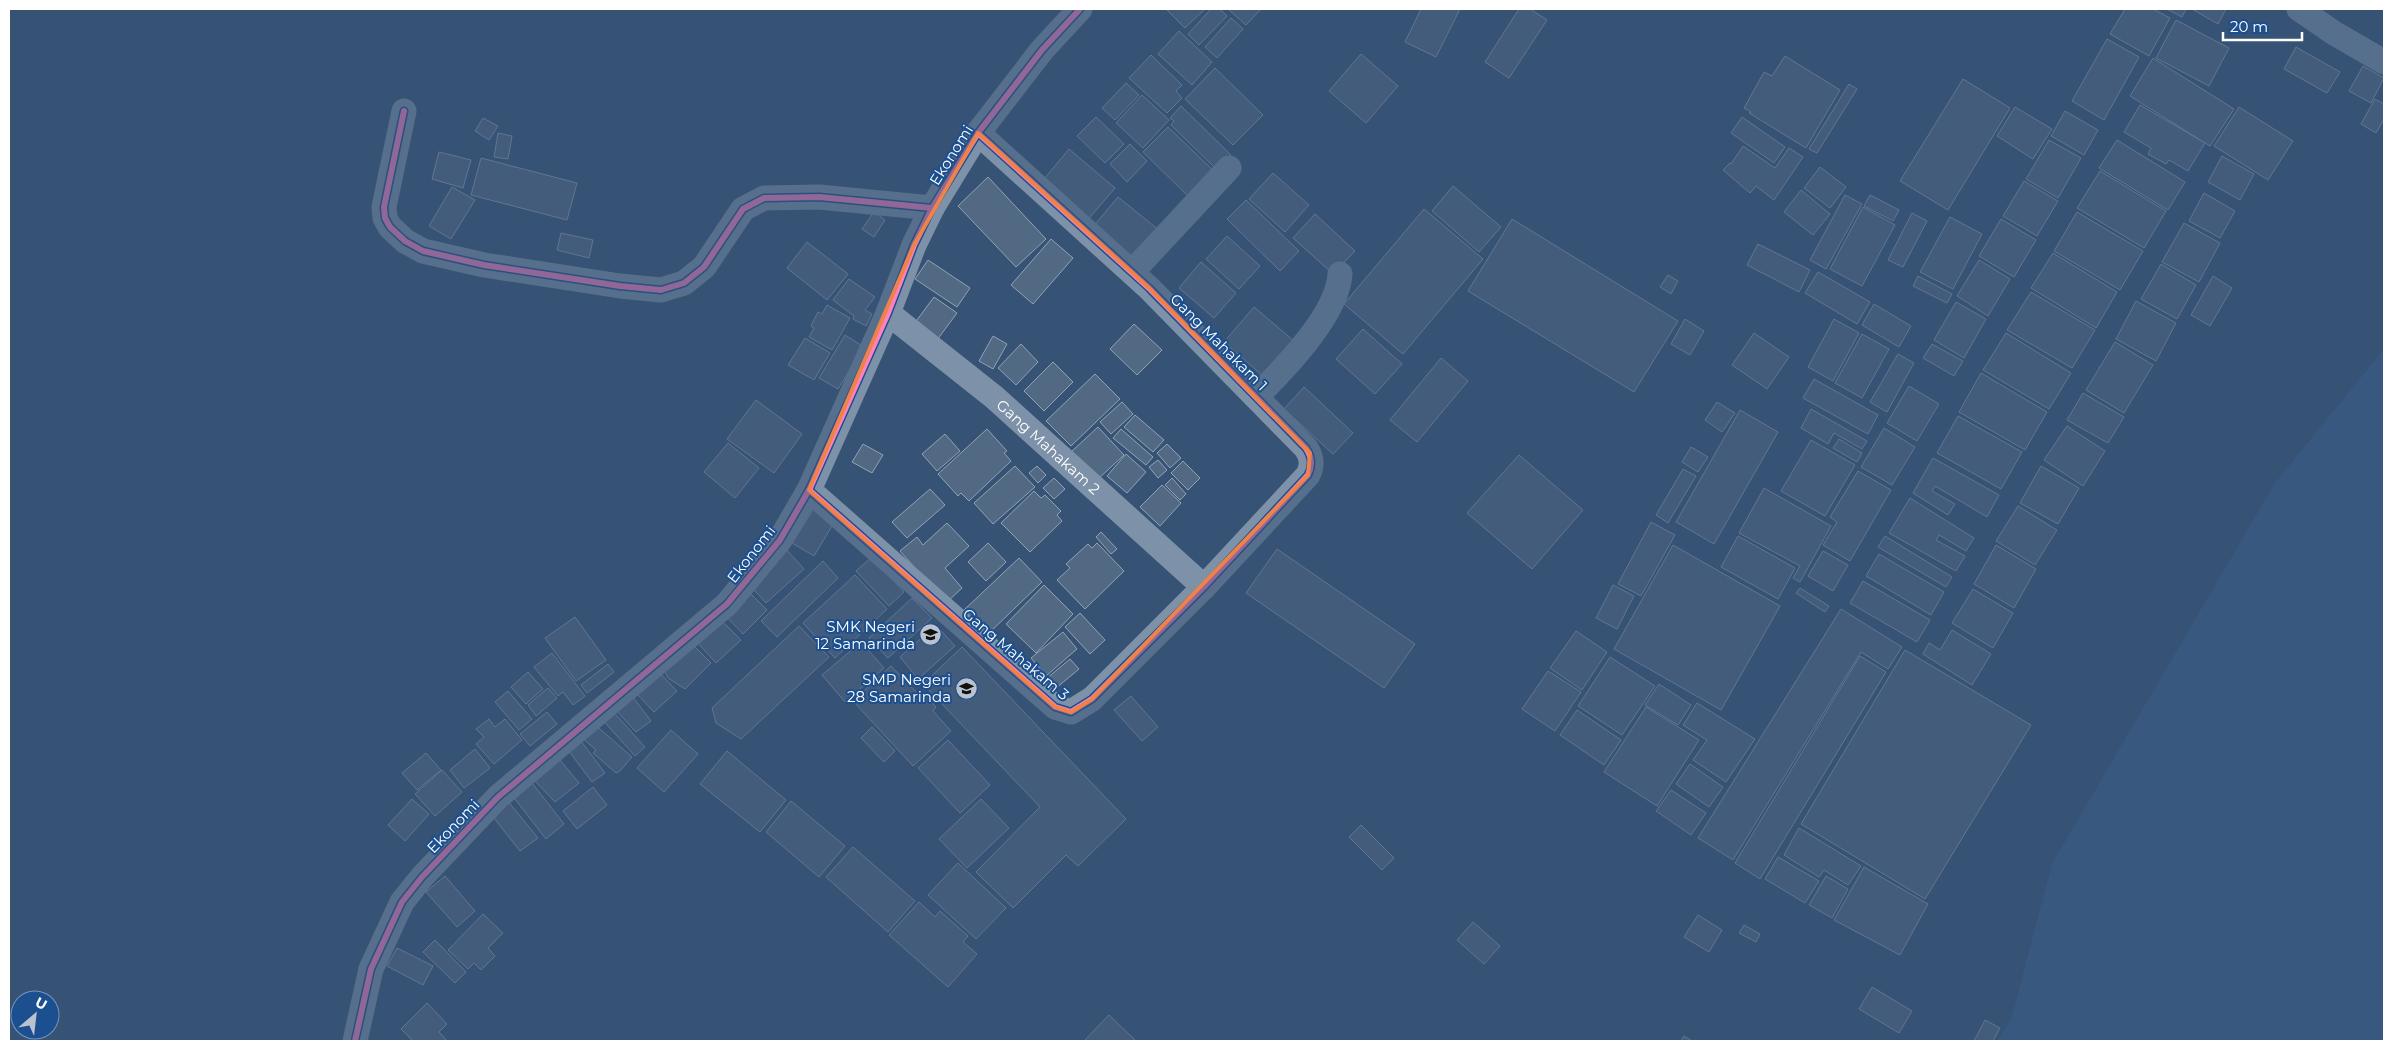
<svg xmlns="http://www.w3.org/2000/svg" width="2393" height="1050" font-family="Montserrat,sans-serif">
<rect width="100%" height="100%" fill="#365274"/>
<!-- water -->
<polygon fill="#3b618d" points="2384,349 2384,1041 1997,1041 2011,1020 2052,864 2275,483"/>
<!-- building -->
<g fill="#526984" stroke="#92a2b6">
<polygon points="1166,9 1205,9 1185,28"/>
<polygon points="1211,9 1220,9 1227,16 1199,45 1188,34"/>
<polygon points="1228,9 1261,9 1246,25"/>
<polygon points="1421,9 1460,9 1436,57 1405,42"/>
<polygon points="1519,9 1530,9 1547,20 1509,78 1485,62"/>
<polygon points="2125,9 2153,9 2170,18 2149,56 2110,34"/>
<polygon points="2167,9 2186,9 2182,17"/>
<polygon points="2192,9 2226,9 2218,24"/>
<polygon points="1231,18 1243,29 1217,58 1205,47"/>
<polygon points="2176,20 2229,48 2209,86 2156,58"/>
<polygon points="1179,31 1212,62 1192,85 1158,54"/>
<polygon points="2107,39 2139,57 2104,120 2072,101"/>
<polygon points="2296,47 2340,72 2327,93 2284,69"/>
<polygon points="1361,54 1398,86 1366,123 1329,91"/>
<polygon points="1151,55 1182,85 1176,91 1182,98 1167,113 1129,78"/>
<polygon points="1785,56 1840,90 1806,148 1749,113 1751,112 1744,108 1764,72 1772,76"/>
<polygon points="2153,58 2234,109 2210,146 2130,96"/>
<polygon points="2363,66 2384,78 2371,103 2349,91"/>
<polygon points="1215,68 1263,115 1233,145 1185,99"/>
<polygon points="1963,79 2010,108 1948,210 1900,181"/>
<polygon points="1126,83 1139,95 1115,120 1102,108"/>
<polygon points="1849,84 1857,89 1817,153 1809,149"/>
<polygon points="1142,95 1169,120 1143,148 1116,123"/>
<polygon points="2375,99 2384,104 2384,119 2376,133 2361,124"/>
<polygon points="2140,105 2205,143 2188,171 2169,160 2166,164 2148,154 2151,148 2124,132"/>
<polygon points="1181,106 1231,155 1216,169 1171,125 1174,121 1170,118"/>
<polygon points="2015,107 2052,129 2033,159 1997,136"/>
<polygon points="2239,107 2293,141 2268,180 2214,146"/>
<polygon points="2065,111 2098,130 2084,155 2051,136"/>
<polygon points="1096,117 1124,144 1105,163 1077,136"/>
<polygon points="1742,117 1785,147 1774,163 1731,133"/>
<polygon points="483,118 498,126 489,140 475,131"/>
<polygon points="1168,127 1219,176 1194,202 1143,152"/>
<polygon points="498,133 512,136 508,159 494,157"/>
<polygon points="2049,140 2081,158 2058,198 2026,179"/>
<polygon points="2117,140 2185,182 2168,210 2099,168"/>
<polygon points="1130,144 1147,161 1127,182 1110,164"/>
<polygon points="1743,146 1775,168 1789,148 1803,157 1774,200 1756,186 1750,193 1723,170 1730,163 1731,164"/>
<polygon points="1069,149 1115,188 1086,222 1040,184"/>
<polygon points="439,152 471,160 463,188 432,179"/>
<polygon points="2222,156 2254,174 2240,200 2208,182"/>
<polygon points="481,158 577,183 567,220 471,195"/>
<polygon points="1820,167 1846,187 1830,208 1804,188"/>
<polygon points="2100,171 2166,211 2144,248 2077,208"/>
<polygon points="1273,173 1309,205 1285,232 1249,199"/>
<polygon points="988,177 1046,239 1016,267 958,206"/>
<polygon points="2024,181 2058,201 2037,236 2003,216"/>
<polygon points="1453,186 1501,227 1479,252 1432,211"/>
<polygon points="452,187 475,200 451,239 429,226"/>
<polygon points="1801,190 1830,214 1813,235 1784,212"/>
<polygon points="2204,193 2235,211 2220,238 2189,221"/>
<polygon points="1845,195 1862,204 1826,269 1810,260"/>
<polygon points="1870,195 1899,210 1893,221 1864,206"/>
<polygon points="1118,197 1160,231 1133,263 1091,229"/>
<polygon points="1246,200 1299,251 1280,271 1227,219"/>
<polygon points="1863,207 1895,225 1862,286 1830,269"/>
<polygon points="1424,209 1483,259 1403,354 1344,304"/>
<polygon points="874,212 885,220 874,237 862,229"/>
<polygon points="2077,212 2143,251 2120,290 2054,251"/>
<polygon points="1912,213 1927,221 1903,267 1888,260"/>
<polygon points="1315,214 1355,251 1333,274 1293,238"/>
<polygon points="1950,217 1982,234 1953,289 1920,272"/>
<polygon points="1512,219 1678,321 1634,392 1468,291"/>
<polygon points="2001,219 2036,240 2014,277 1979,256"/>
<polygon points="2184,223 2220,243 2199,282 2162,262"/>
<polygon points="561,233 593,240 589,258 557,250"/>
<polygon points="1227,236 1260,266 1239,289 1206,259"/>
<polygon points="1051,239 1073,258 1033,304 1011,285"/>
<polygon points="807,242 848,274 827,300 787,268"/>
<polygon points="1758,244 1810,270 1799,292 1747,265"/>
<polygon points="2053,253 2117,292 2096,328 2031,288"/>
<polygon points="928,260 970,288 957,307 915,279"/>
<polygon points="1979,260 2010,279 1988,316 1957,296"/>
<polygon points="1201,262 1236,293 1214,318 1179,288"/>
<polygon points="2161,264 2196,285 2177,319 2141,299"/>
<polygon points="1818,272 1870,302 1857,324 1805,293"/>
<polygon points="1668,275 1678,281 1671,294 1660,287"/>
<polygon points="1918,276 1952,294 1947,303 1913,286"/>
<polygon points="2213,276 2232,288 2210,326 2191,315"/>
<polygon points="849,279 875,297 865,310 872,314 866,326 853,319 854,316 833,300"/>
<polygon points="2031,292 2095,330 2072,368 2007,330"/>
<polygon points="934,297 957,313 937,340 914,324"/>
<polygon points="2136,301 2176,323 2156,361 2116,339"/>
<polygon points="1956,302 1986,319 1964,358 1934,340"/>
<polygon points="1874,304 1911,326 1899,347 1862,325"/>
<polygon points="827,305 850,318 832,350 809,337 814,328 811,326 818,312 822,314"/>
<polygon points="1254,307 1294,341 1263,376 1224,342"/>
<polygon points="1685,319 1704,331 1690,355 1671,344"/>
<polygon points="1834,319 1859,333 1833,381 1808,367"/>
<polygon points="1134,324 1162,350 1137,375 1110,349"/>
<polygon points="1363,329 1402,364 1375,394 1336,359"/>
<polygon points="1754,333 1789,357 1767,389 1732,365"/>
<polygon points="2006,333 2071,373 2049,409 1983,370"/>
<polygon points="1862,334 1889,349 1862,398 1835,383"/>
<polygon points="845,335 864,347 838,389 819,378"/>
<polygon points="993,336 1007,344 993,369 979,361"/>
<polygon points="805,338 830,353 814,380 788,365"/>
<polygon points="2115,342 2153,365 2124,413 2086,390"/>
<polygon points="1021,344 1038,362 1016,385 998,368"/>
<polygon points="1932,344 1963,361 1954,376 1923,358"/>
<polygon points="1898,354 1914,363 1887,412 1870,402"/>
<polygon points="1441,358 1468,381 1417,442 1390,420"/>
<polygon points="1053,362 1073,382 1044,411 1024,391"/>
<polygon points="1981,373 2047,412 2025,450 1959,412"/>
<polygon points="1095,374 1120,399 1071,446 1046,421"/>
<polygon points="1814,379 1878,415 1868,434 1803,398"/>
<polygon points="1909,386 1939,404 1917,441 1887,423"/>
<polygon points="1304,387 1353,433 1333,454 1284,409"/>
<polygon points="2083,393 2124,417 2108,443 2067,420"/>
<polygon points="756,400 802,434 774,473 727,439"/>
<polygon points="1122,402 1133,414 1111,434 1100,422"/>
<polygon points="1717,402 1735,413 1722,432 1705,420"/>
<polygon points="1811,409 1867,441 1862,449 1834,433 1828,444 1801,428"/>
<polygon points="1740,410 1778,432 1714,544 1676,522"/>
<polygon points="1135,415 1164,440 1153,452 1124,427"/>
<polygon points="1958,416 2022,452 2001,489 1937,453"/>
<polygon points="2067,426 2105,451 2083,486 2044,460"/>
<polygon points="1098,427 1124,455 1097,480 1071,452"/>
<polygon points="1884,428 1915,447 1892,485 1861,467"/>
<polygon points="987,429 1007,451 1004,453 1011,461 969,501 961,493 958,496 938,474"/>
<polygon points="1121,429 1153,457 1146,465 1113,438"/>
<polygon points="945,434 960,451 937,471 922,454"/>
<polygon points="1839,439 1862,453 1857,462 1833,448"/>
<polygon points="1811,440 1855,465 1825,516 1781,491"/>
<polygon points="728,443 759,468 735,498 704,472"/>
<polygon points="863,444 883,455 872,473 852,462"/>
<polygon points="1167,444 1181,458 1170,468 1157,453"/>
<polygon points="1691,447 1708,457 1698,472 1682,462"/>
<polygon points="1126,454 1146,472 1127,493 1107,476"/>
<polygon points="1519,455 1583,510 1532,569 1467,513"/>
<polygon points="1933,458 1999,495 1987,517 1935,486 1932,491 1955,504 1948,515 1913,493"/>
<polygon points="1158,460 1167,470 1158,478 1149,467"/>
<polygon points="1183,461 1200,478 1188,490 1171,473"/>
<polygon points="1015,466 1035,487 993,524 974,503"/>
<polygon points="1037,466 1046,475 1038,483 1029,473"/>
<polygon points="2041,466 2079,488 2058,524 2020,503"/>
<polygon points="1683,469 1696,476 1668,523 1656,515"/>
<polygon points="1858,471 1891,490 1850,561 1823,545 1837,522 1830,517"/>
<polygon points="1054,478 1065,489 1054,499 1043,488"/>
<polygon points="1172,478 1186,494 1180,500 1165,485"/>
<polygon points="1162,485 1181,503 1160,526 1140,507"/>
<polygon points="1764,488 1831,526 1800,582 1793,578 1800,566 1739,533"/>
<polygon points="930,489 945,505 907,538 892,522"/>
<polygon points="1034,491 1041,498 1045,495 1061,511 1057,515 1062,521 1030,552 1001,523"/>
<polygon points="1910,498 1974,538 1966,551 1939,535 1936,540 1965,556 1956,571 1889,533"/>
<polygon points="2018,506 2057,530 2035,565 1996,541"/>
<polygon points="814,508 835,521 814,556 792,543"/>
<polygon points="1651,522 1675,535 1641,596 1618,584"/>
<polygon points="947,523 969,546 945,568 962,588 946,603 900,551 917,537 923,545"/>
<polygon points="1101,532 1117,549 1111,554 1096,537"/>
<polygon points="1738,536 1795,568 1778,599 1721,567"/>
<polygon points="1885,536 1952,577 1946,587 1878,547"/>
<polygon points="988,543 1006,562 986,581 968,562"/>
<polygon points="1097,543 1124,571 1085,609 1057,580 1070,568 1066,564 1088,544 1092,548"/>
<polygon points="1673,545 1780,606 1721,710 1614,649"/>
<polygon points="1996,545 2036,569 2014,608 1974,584"/>
<polygon points="785,548 804,569 766,603 747,582"/>
<polygon points="1277,549 1415,644 1384,688 1246,593"/>
<polygon points="1823,551 1848,565 1833,591 1808,576"/>
<polygon points="1879,554 1944,592 1931,615 1866,576"/>
<polygon points="872,557 904,592 889,606 856,571"/>
<polygon points="1019,558 1042,582 988,634 964,610"/>
<polygon points="823,561 838,578 777,637 761,621"/>
<polygon points="855,575 887,609 835,658 803,623"/>
<polygon points="1863,581 1930,620 1917,642 1850,603"/>
<polygon points="1044,585 1073,614 1036,653 1006,624"/>
<polygon points="1613,585 1634,596 1617,629 1596,618"/>
<polygon points="1800,588 1829,606 1825,612 1796,593"/>
<polygon points="746,589 767,610 743,634 723,613"/>
<polygon points="1973,589 2013,613 1993,648 1952,623"/>
<polygon points="912,598 932,618 888,658 869,638"/>
<polygon points="1841,609 1902,647 1888,669 1861,652 1733,860 1698,838"/>
<polygon points="1080,613 1105,640 1090,654 1065,627"/>
<polygon points="575,617 606,660 576,681 545,638"/>
<polygon points="720,619 741,640 716,663 696,641"/>
<polygon points="936,625 955,646 918,679 900,657"/>
<polygon points="799,626 829,657 741,739 716,723 712,708"/>
<polygon points="1952,630 1991,654 1972,685 1923,654 1929,643 1940,650"/>
<polygon points="1576,631 1607,652 1582,690 1550,668"/>
<polygon points="1063,632 1077,649 1046,676 1031,658"/>
<polygon points="689,641 711,663 685,689 668,678 663,668"/>
<polygon points="861,642 884,668 845,702 822,675"/>
<polygon points="962,647 1126,819 1078,866 1066,855 1013,908 976,872 1040,807 923,684"/>
<polygon points="1905,650 2031,725 1925,899 1801,824"/>
<polygon points="552,653 585,696 573,705 563,692 558,696 534,667"/>
<polygon points="1860,656 1886,672 1760,879 1735,863"/>
<polygon points="1610,657 1655,686 1622,735 1578,706"/>
<polygon points="1070,659 1079,669 1049,694 1040,684"/>
<polygon points="608,664 614,672 587,693 581,685"/>
<polygon points="891,666 918,694 921,691 936,707 933,711 951,731 913,766 853,701"/>
<polygon points="656,669 677,691 654,712 633,690"/>
<polygon points="1548,671 1581,692 1555,731 1522,709"/>
<polygon points="528,672 543,689 526,704 511,687"/>
<polygon points="1659,684 1691,705 1678,725 1645,705"/>
<polygon points="548,688 557,698 536,716 528,705"/>
<polygon points="508,691 532,719 519,730 495,702"/>
<polygon points="629,692 651,721 636,732 614,708"/>
<polygon points="1131,696 1158,727 1142,741 1114,710"/>
<polygon points="1697,703 1755,739 1726,782 1693,760 1707,740 1683,725"/>
<polygon points="609,707 645,747 635,756 599,716"/>
<polygon points="1646,707 1699,740 1657,806 1604,772"/>
<polygon points="1577,710 1621,740 1604,765 1560,735"/>
<polygon points="547,712 557,724 530,746 520,734"/>
<polygon points="489,719 495,727 505,719 522,740 494,764 476,744 484,737 476,729"/>
<polygon points="592,722 632,757 620,771 616,773 593,753 596,750 580,736"/>
<polygon points="872,727 895,751 884,762 861,738"/>
<polygon points="671,730 698,754 664,792 637,768"/>
<polygon points="948,740 990,785 960,813 918,768"/>
<polygon points="581,741 605,773 592,782 568,750"/>
<polygon points="475,749 490,768 464,788 450,770"/>
<polygon points="727,751 786,800 760,832 700,784"/>
<polygon points="426,753 441,770 417,790 402,773"/>
<polygon points="555,754 579,783 555,802 533,779"/>
<polygon points="1690,764 1723,787 1709,807 1676,784"/>
<polygon points="442,770 462,792 435,816 415,794"/>
<polygon points="529,779 564,824 546,839 511,794"/>
<polygon points="593,787 607,805 577,829 563,811"/>
<polygon points="1671,790 1706,813 1691,835 1656,811"/>
<polygon points="412,799 429,814 405,841 388,825"/>
<polygon points="981,799 1009,828 967,868 939,839"/>
<polygon points="507,800 538,838 520,851 490,813"/>
<polygon points="791,801 845,846 819,877 766,832"/>
<polygon points="1361,825 1394,858 1382,870 1349,837"/>
<polygon points="1799,828 1861,866 1848,885 1824,870 1819,877 1784,855"/>
<polygon points="853,847 915,901 888,932 826,877"/>
<polygon points="1778,857 1819,881 1805,903 1765,879"/>
<polygon points="958,863 1006,908 976,939 928,895"/>
<polygon points="1864,867 1928,904 1900,955 1834,920"/>
<polygon points="445,876 475,911 457,927 426,892"/>
<polygon points="1826,876 1848,889 1832,918 1809,905"/>
<polygon points="919,902 935,917 940,911 968,936 963,942 977,954 948,987 889,935"/>
<polygon points="483,914 503,933 488,948 495,956 481,970 474,963 468,969 448,950"/>
<polygon points="1698,915 1722,930 1709,952 1684,937"/>
<polygon points="1473,922 1500,946 1484,964 1457,940"/>
<polygon points="1744,925 1760,934 1756,942 1739,933"/>
<polygon points="435,940 466,972 455,983 423,952"/>
<polygon points="397,948 433,966 423,985 387,966"/>
<polygon points="1872,987 1912,1011 1899,1033 1859,1009"/>
<polygon points="427,1003 447,1024 439,1032 447,1041 413,1041 401,1029"/>
<polygon points="1109,1015 1136,1041 1084,1041"/>
<polygon points="1985,1020 2000,1028 1993,1041 1974,1041"/>
<polygon points="1684,1036 1692,1041 1681,1041"/>
</g>
<g fill="none" stroke-linecap="round" stroke-linejoin="round">
<!-- minor -->
<g stroke="#7d92a8" stroke-width="25">
<polyline points="2299,9 2334,33 2384,62"/>
<polyline points="404,111 384,207 385,218 390,227 405,241 423,251 484,265 620,286 661,290 684,283 704,267 743,209 764,198 819,197 932,208"/>
<polyline points="1132,272 1229,168"/>
<path id="s1" d="M 888,313 L 994,397 L 1204,587"/>
<path d="M 1256,397 C 1284,369 1338,314 1340,274"/>
<path d="M 809,490 L 1055,707 L 1071,712 L 1092,699 L 1204,587 L 1308,475 C 1313,465 1312,457 1306,448 L 1149,288 L 978,133"/>
<polyline points="355,1041 371,969 402,902 422,877 498,797 727,604 780,540 809,490 888,313 914,245 932,208 978,133 1042,50 1080,9"/>
</g>
<defs>
<g id="cycleway">
<polyline points="404,111 384,207 385,218 390,227 405,241 423,251 484,265 620,286 661,290 684,283 704,267 743,209 764,198 819,197 932,208"/>
<path d="M 809,490 L 1055,707 L 1071,712 L 1092,699 L 1204,587 L 1308,475 C 1313,465 1312,457 1306,448 L 1149,288 L 978,133"/>
<polyline points="355,1041 371,969 402,902 422,877 498,797 727,604 780,540 809,490 888,313 914,245 932,208 978,133 1042,50 1080,9"/>
</g>
</defs>
<!-- cycleway casing -->
<use href="#cycleway" stroke="#1b4f8f" stroke-width="9"/>
<!-- cycleway -->
<use href="#cycleway" stroke="#ff80c0" stroke-width="6"/>
</g>
<!-- marked area -->
<path d="M0 0H2393V1050H0ZM 978,133 L 1149,288 L 1310,453 L 1308,475 L 1092,699 L 1071,712 L 1055,707 L 809,490 L 914,245 Z" fill="#365274" fill-opacity=".55" fill-rule="evenodd"/>
<path fill="none" stroke="#ee8249" stroke-width="4" stroke-linejoin="round" d="M 978,133 L 1149,288 L 1310,453 L 1308,475 L 1092,699 L 1071,712 L 1055,707 L 809,490 L 914,245 Z"/>
<!-- icons -->
<defs>
<symbol id="school-disc" viewBox="-11 -11 22 22"><circle r="9.5" fill="#b9c2ce" stroke="#1b4f8f"/><path d="M0-5L7-2L0 1L-7-2ZM-4 1L0 2.5L4 1V4Q0 6-4 4Z" fill="#111"/></symbol>
</defs>
<g fill-rule="evenodd">
<use href="#school-disc" x="918" y="622" width="25" height="25"/>
<use href="#school-disc" x="954" y="676" width="25" height="25"/>
</g>
<g text-anchor="middle" dominant-baseline="central" stroke-width="4" stroke-linejoin="round" paint-order="stroke">
<!-- street labels -->
<g font-size="15" fill="#fff" stroke="#1b4f8f">
<text transform="translate(951 155) rotate(-58)">Ekonomi</text>
<text transform="translate(1219 342) rotate(45)">Gang Mahakam 1</text>
<text stroke="none"><textPath href="#s1" startOffset="209">Gang Mahakam 2</textPath></text>
<text transform="translate(751 554) rotate(-52)">Ekonomi</text>
<text transform="translate(1016 654) rotate(40)">Gang Mahakam 3</text>
<text transform="translate(453 826) rotate(-46)">Ekonomi</text>
</g>
<!-- poi labels -->
<g font-size="15" fill="#fff" stroke="#1b4f8f" text-anchor="end">
<text x="915" y="626">SMK Negeri<tspan x="915" dy="17">12 Samarinda</tspan></text>
<text x="951" y="679">SMP Negeri<tspan x="951" dy="17">28 Samarinda</tspan></text>
</g>
</g>
<!-- border -->
<rect width="2393" height="1050" fill="none" stroke="#ffffff" stroke-width="20"/>
<!-- north arrow -->
<g transform="translate(35 1015) rotate(28)"><circle r="24" fill="#1b4f8f" stroke="#7695bc"/>
<path d="M0-4L9 19L0 12L-9 19Z" fill="#b9c2ce"/>
<text y="-8" font-size="14" font-weight="bold" text-anchor="middle" fill="#ffffff">U</text>
</g>
<!-- scale -->
<path d="M2223 32v8h79v-8" fill="none" stroke="#ffffff" stroke-width="2.5"/>
<text x="2230" y="32" font-size="15" fill="#ffffff" stroke="#1b4f8f" stroke-width="4" paint-order="stroke">20 m</text>
</svg>
